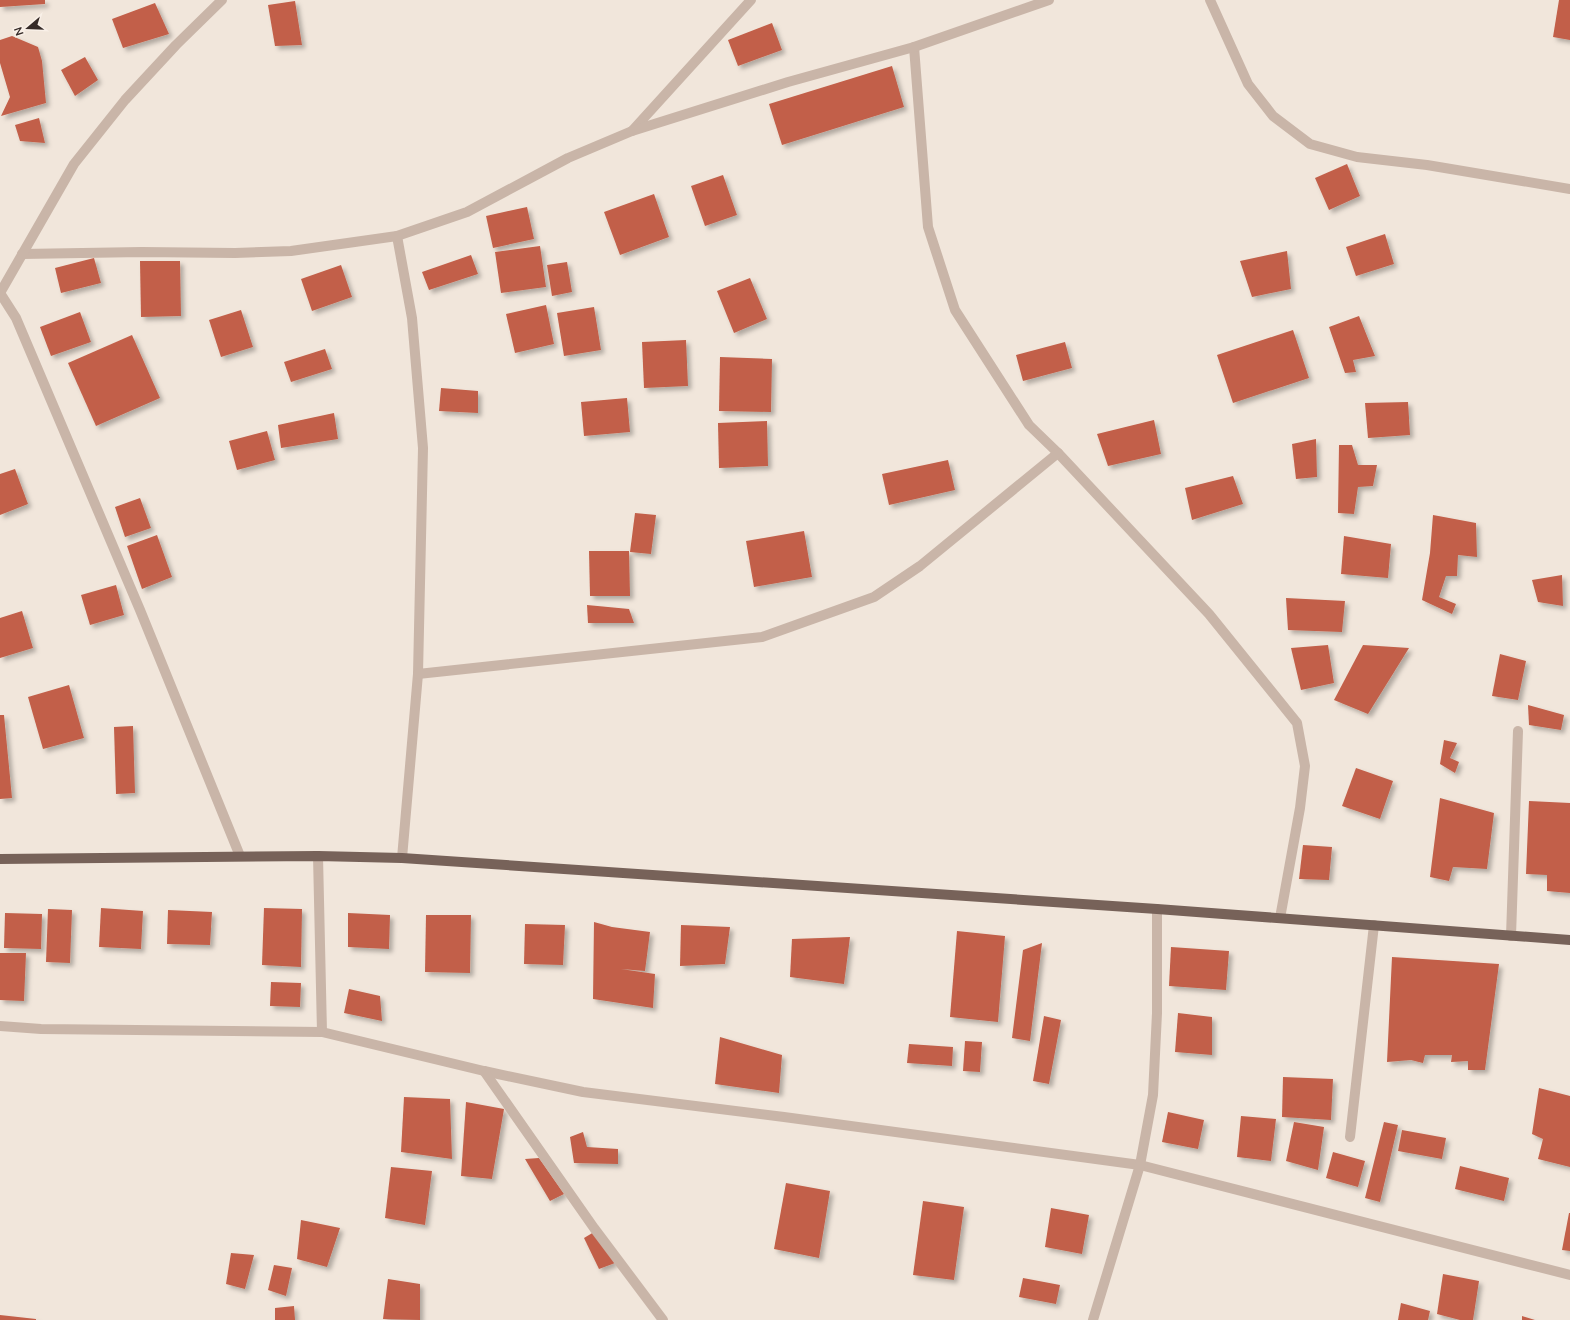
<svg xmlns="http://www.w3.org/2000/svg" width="1570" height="1320" font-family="Mulish,sans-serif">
<defs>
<filter id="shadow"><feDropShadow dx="3.5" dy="3.5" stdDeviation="2" flood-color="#0004"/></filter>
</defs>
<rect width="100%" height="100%" fill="#f1e6db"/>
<!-- building -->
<g fill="#c25f48" filter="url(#shadow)">
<polygon points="0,0 45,0 45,4 0,7"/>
<polygon points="1559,0 1570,0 1570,40 1553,37"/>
<polygon points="295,1 302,45 275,46 268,5"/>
<polygon points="155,3 169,34 123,48 112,19"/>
<polygon points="772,23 782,50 738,66 728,40"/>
<polygon points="12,36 38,47 42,61 46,103 1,116 10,97 0,63 0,40"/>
<polygon points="85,57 98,80 75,96 61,70"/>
<polygon points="892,66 904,107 782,145 769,104"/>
<polygon points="39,118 45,143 20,141 15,125"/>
<polygon points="1347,164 1360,196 1329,210 1315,178"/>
<polygon points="723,175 737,215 705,226 691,186"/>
<polygon points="654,194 669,237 620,255 604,212"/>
<polygon points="527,207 534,239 493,248 486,216"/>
<polygon points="1385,234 1394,264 1356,276 1346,247"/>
<polygon points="540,246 546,287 501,293 495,252"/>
<polygon points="1287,251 1291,289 1252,297 1240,261"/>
<polygon points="471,255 478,274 429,290 422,272"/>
<polygon points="94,258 101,283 61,293 55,268"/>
<polygon points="140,261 180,261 181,316 141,317"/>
<polygon points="567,262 572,292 552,296 547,265"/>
<polygon points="341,265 352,297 312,311 301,279"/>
<polygon points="750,278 767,319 734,333 717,291"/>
<polygon points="546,305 554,344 515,353 506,314"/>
<polygon points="594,307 601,350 564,356 557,313"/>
<polygon points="241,310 253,347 221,357 209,320"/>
<polygon points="80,312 91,342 51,356 40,327"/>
<polygon points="1359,316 1375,356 1353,360 1356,372 1345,373 1329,327"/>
<polygon points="1293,330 1309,378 1233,403 1217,355"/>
<polygon points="132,335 160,398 96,426 68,363"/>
<polygon points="686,340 688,386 644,388 642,342"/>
<polygon points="1065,342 1072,368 1023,381 1016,355"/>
<polygon points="325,349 332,369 291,382 284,362"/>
<polygon points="720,357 772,359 771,412 719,411"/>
<polygon points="441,388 478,391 478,413 439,411"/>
<polygon points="627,398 630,432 584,436 581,402"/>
<polygon points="1408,402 1410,435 1368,438 1365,403"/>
<polygon points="334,413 338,439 281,448 278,425"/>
<polygon points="1154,420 1161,454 1108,466 1097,434"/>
<polygon points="767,421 768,466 719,468 718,423"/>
<polygon points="267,431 275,460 237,470 229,441"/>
<polygon points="1316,439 1317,477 1296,479 1292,444"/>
<polygon points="1339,445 1352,445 1358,465 1377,465 1373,486 1358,487 1354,514 1338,513"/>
<polygon points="948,460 955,490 889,505 882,474"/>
<polygon points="15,469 28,504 0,515 0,474"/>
<polygon points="1233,476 1243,504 1192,520 1185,488"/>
<polygon points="140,498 151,528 125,537 115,507"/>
<polygon points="635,513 656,515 651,554 630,552"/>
<polygon points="1433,515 1476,523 1477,557 1458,555 1457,576 1446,576 1439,597 1456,604 1452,614 1422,600 1430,553"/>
<polygon points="804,531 812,577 754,587 746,541"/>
<polygon points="157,535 172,577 142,589 127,546"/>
<polygon points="1344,536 1391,544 1388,578 1341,574"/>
<polygon points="589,551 629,551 630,596 590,596"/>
<polygon points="1562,575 1563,606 1538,602 1532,580"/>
<polygon points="116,585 124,615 90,625 81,595"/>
<polygon points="1286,598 1345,601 1342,632 1288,630"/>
<polygon points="587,605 629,609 634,623 588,623"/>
<polygon points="22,611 33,648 0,658 0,618"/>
<polygon points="1328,645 1334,683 1301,690 1291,648"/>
<polygon points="1363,645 1409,648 1368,714 1334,700"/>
<polygon points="1500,654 1526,661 1518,700 1492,696"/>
<polygon points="69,685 84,738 43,749 28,697"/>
<polygon points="1528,705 1564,715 1561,730 1529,725"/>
<polygon points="0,715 4,715 12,798 0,799"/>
<polygon points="133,726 135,793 116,794 114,727"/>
<polygon points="1444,740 1457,743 1450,758 1459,762 1455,773 1440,764"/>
<polygon points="1356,768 1393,781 1380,819 1342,806"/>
<polygon points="1440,798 1494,813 1487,869 1453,867 1449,881 1430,877"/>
<polygon points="1529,801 1570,803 1570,893 1547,891 1547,875 1526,874"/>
<polygon points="1303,845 1332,847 1329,880 1299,879"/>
<polygon points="101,908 143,911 141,949 99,947"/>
<polygon points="264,908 302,909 301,967 262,965"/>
<polygon points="48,909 72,910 70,963 46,962"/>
<polygon points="168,910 212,912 210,945 167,944"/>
<polygon points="5,913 42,914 41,949 4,948"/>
<polygon points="348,913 390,915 389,949 348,947"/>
<polygon points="426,915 471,915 470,973 425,972"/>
<polygon points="594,922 612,927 650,932 645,971 621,969 655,974 653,1008 593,999"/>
<polygon points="525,924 565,925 563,965 524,964"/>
<polygon points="681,925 730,927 725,964 680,966"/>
<polygon points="957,931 1005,936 998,1022 950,1017"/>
<polygon points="850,937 844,984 790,977 792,939"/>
<polygon points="1042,943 1030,1041 1012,1038 1023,950"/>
<polygon points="1171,947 1229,951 1226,990 1169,986"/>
<polygon points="0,953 26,953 24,1001 0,1000"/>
<polygon points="1392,957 1499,964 1485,1070 1468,1070 1468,1061 1451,1062 1452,1055 1425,1055 1423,1063 1411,1060 1387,1062"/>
<polygon points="271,982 301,983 300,1007 270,1006"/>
<polygon points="349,989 380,996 382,1021 344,1013"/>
<polygon points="1178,1013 1212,1017 1212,1055 1175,1052"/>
<polygon points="1044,1016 1061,1020 1049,1084 1033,1081"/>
<polygon points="720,1037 782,1055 779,1093 715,1084"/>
<polygon points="965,1041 982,1042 980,1072 963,1071"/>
<polygon points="909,1044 953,1047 952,1066 907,1063"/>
<polygon points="1283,1077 1333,1079 1331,1120 1282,1117"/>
<polygon points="1539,1088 1570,1096 1570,1167 1538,1159 1543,1139 1532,1134"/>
<polygon points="404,1097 450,1099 452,1159 401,1152"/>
<polygon points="466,1102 504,1109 492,1179 461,1176"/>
<polygon points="1168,1112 1204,1120 1198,1149 1162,1142"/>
<polygon points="1241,1116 1276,1119 1271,1161 1237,1157"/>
<polygon points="1294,1122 1324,1127 1318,1170 1286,1161"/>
<polygon points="1384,1122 1398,1125 1380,1202 1365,1198"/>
<polygon points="1402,1130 1446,1138 1442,1159 1398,1151"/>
<polygon points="583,1132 587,1147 618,1149 618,1164 574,1163 570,1137"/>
<polygon points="1333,1152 1365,1161 1358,1187 1326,1178"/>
<polygon points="539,1158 564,1194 550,1201 525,1159"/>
<polygon points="1460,1166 1509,1178 1504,1201 1455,1189"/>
<polygon points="391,1167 432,1171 425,1225 385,1218"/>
<polygon points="786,1183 830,1191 819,1258 774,1249"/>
<polygon points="923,1201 964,1207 954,1280 913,1275"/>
<polygon points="1051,1208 1089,1215 1082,1254 1045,1247"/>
<polygon points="1569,1213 1570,1213 1570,1251 1562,1250"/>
<polygon points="301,1220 340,1228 327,1267 297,1259"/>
<polygon points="594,1232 615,1263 599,1269 584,1238"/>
<polygon points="231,1253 254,1255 245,1289 226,1284"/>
<polygon points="274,1265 292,1268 286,1296 268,1290"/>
<polygon points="1443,1274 1479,1281 1473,1320 1460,1320 1437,1314"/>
<polygon points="1023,1278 1060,1285 1056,1304 1019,1297"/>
<polygon points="388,1279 420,1284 420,1320 383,1319"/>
<polygon points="1401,1303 1430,1311 1428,1320 1398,1320"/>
<polygon points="294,1306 295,1320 275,1320 275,1308"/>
<polygon points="0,1315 36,1319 36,1320 0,1320"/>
<polygon points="1522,1316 1535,1320 1522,1320"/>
</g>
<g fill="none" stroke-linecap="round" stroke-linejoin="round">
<!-- minor -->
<g stroke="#c9b5a8" stroke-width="10">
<polyline points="1210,0 1248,84 1273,116 1310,144 1357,157 1427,165 1570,189"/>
<polyline points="914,47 928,227 955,310 1029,425 1058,453 1209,614 1297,723 1305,766 1300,808 1280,918"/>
<polyline points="632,131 751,0"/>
<polyline points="397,236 412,318 423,448 418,674 402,858"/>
<polyline points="22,254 142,252 235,253 291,251 397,236 467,212 568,158 632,131 788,82 914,47 1049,0"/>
<polyline points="0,293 16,318 140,610 240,856"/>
<polyline points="0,293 74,164 125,100 176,45 222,0"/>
<polyline points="418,674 762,637 874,597 920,566 1058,453"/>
<polyline points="318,856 322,1032 484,1071 583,1092 784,1117 1140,1165 1570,1275"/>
<polyline points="1511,936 1518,731"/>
<polyline points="0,1026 41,1029 322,1032"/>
<polyline points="484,1071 594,1228 663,1320"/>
<polyline points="1350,1137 1374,925"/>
<polyline points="1093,1320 1140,1165 1153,1095 1157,1013 1157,909"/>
</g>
<!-- major -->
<polyline stroke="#776259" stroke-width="10" points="0,859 318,856 402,858 1157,909 1570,940"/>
</g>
<!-- north arrow -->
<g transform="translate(28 28) rotate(251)" stroke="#f9f0e8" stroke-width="3" paint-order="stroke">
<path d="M0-3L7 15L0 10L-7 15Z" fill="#362b28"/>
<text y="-6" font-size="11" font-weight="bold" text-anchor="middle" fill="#362b28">N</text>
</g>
</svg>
